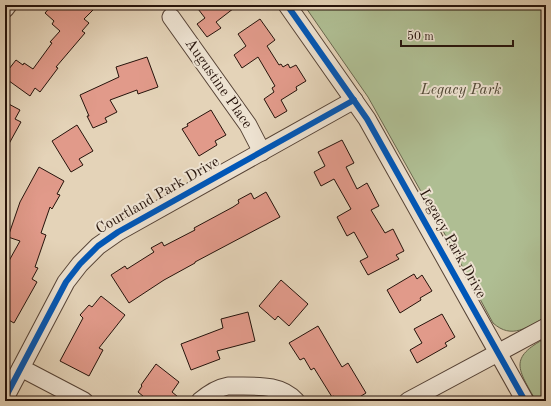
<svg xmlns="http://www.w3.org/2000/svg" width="551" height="406" font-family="'Old Standard TT',serif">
<rect width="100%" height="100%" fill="#e4d3b8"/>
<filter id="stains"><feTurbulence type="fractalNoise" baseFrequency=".005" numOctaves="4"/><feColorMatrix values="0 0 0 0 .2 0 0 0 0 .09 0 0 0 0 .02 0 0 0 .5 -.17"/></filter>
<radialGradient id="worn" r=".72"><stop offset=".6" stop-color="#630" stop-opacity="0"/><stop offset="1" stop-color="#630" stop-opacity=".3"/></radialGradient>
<!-- green -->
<g fill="#afbe93" stroke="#6a684f">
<path d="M 304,5 L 546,5 L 546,317 C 527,327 512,340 493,323 L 442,229 L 368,97 Z"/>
<path d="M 546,338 L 546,401 L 536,401 C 518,369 508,358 546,338 Z"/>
</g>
<!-- building -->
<g fill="#e19a8a" stroke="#26130b">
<polygon points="52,5 98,5 84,19 89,23 82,31 85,33 56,67 58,68 40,92 35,88 30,96 5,78 5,74 16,60 23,65 24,63 33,69 52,43 50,42 60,31 52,24 54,21 45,13"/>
<polygon points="195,5 238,5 216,22 221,28 207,37 197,24 205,18"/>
<polygon points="260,19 275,40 267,46 279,65 281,64 283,67 288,64 290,68 296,65 306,81 296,87 297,90 281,100 287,111 275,118 264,99 274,92 272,88 275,86 258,57 242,68 234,55 246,46 238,34"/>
<polygon points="147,57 158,87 138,94 137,90 110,100 117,112 105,118 107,122 93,128 87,116 89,116 80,95 119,77 116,67"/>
<polygon points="5,102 20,110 15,119 21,122 5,151"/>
<polygon points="211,110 226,135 215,141 217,145 199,156 182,129 188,126 187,124"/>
<polygon points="77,125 93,151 79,159 83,165 71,172 52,141"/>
<polygon points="342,140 354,163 346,167 357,189 367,183 379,206 371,210 385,233 393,229 404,251 396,255 399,259 368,275 360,261 368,257 354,232 347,236 337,217 351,209 334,179 321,186 314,172 325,166 318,152"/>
<polygon points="39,167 64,181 57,194 60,195 52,209 50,207 41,233 46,235 35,267 38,268 32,279 37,282 14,323 5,318 5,268 20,241 8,237 20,202"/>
<polygon points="266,192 280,217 195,262 195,263 164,280 129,303 111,275 125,266 127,269 154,252 151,248 162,242 164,246 195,230 194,228 233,207 239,203 238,200 251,193 254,199"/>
<polygon points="414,274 417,279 422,275 432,291 420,298 421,300 400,313 387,290"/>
<polygon points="281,280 308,304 289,326 278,316 275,320 259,306"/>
<polygon points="101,296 125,315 99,348 103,350 89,376 60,361 83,318 80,315 89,305 92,307"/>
<polygon points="248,312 255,341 217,351 220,359 191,370 181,344 223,328 221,319"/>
<polygon points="442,314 455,337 445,343 447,346 417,363 410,350 422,343 414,329"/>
<polygon points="318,326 342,367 348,363 366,393 353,401 336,401 334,396 332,397 314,368 311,370 304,358 300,360 289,343"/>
<polygon points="156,364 179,382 172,392 183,401 149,401 138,392 142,386 141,385"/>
</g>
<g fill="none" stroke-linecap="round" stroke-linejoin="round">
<defs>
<g id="minor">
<polyline points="287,5 367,119 525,401"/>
<polyline points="5,9 8,5"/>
<polyline points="171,17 248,125 262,152"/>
<polyline points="21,368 84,401"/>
<polyline points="5,398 66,282 80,264 98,246 118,232 354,100"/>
<path d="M 200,401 C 208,394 217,388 228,386 C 233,386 238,386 243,386 C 263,386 282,386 296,401"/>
<polyline points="408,401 546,327"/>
</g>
</defs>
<!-- minor casing -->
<use href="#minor" stroke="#564336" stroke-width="19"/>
<!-- minor -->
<use href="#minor" stroke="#ede2d1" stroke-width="17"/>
<defs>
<g id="cycleway">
<polyline points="287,5 367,119 525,401"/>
<polyline points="5,398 66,282 80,264 98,246 118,232 354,100"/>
</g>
</defs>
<!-- cycleway casing -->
<use href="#cycleway" stroke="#ede2d1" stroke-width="8"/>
<!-- cycleway -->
<use href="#cycleway" stroke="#0057b8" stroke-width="6"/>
</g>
<g text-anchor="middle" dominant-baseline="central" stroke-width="4" stroke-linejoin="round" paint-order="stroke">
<!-- street labels -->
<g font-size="15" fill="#26130b" stroke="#ede2d1">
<text transform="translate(218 84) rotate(55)">Augustine Place</text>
<text transform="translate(158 196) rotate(-30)">Courtland Park Drive</text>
<text transform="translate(452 244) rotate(61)">Legacy Park Drive</text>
</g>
<!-- park labels -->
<g font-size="15" font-style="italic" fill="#4f4634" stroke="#ede2d1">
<text x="461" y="90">Legacy Park</text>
</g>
</g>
<!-- margin -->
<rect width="551" height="406" fill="none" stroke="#e4d3b8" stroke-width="20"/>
<rect x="6" y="6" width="539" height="394" fill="none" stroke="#26130b" stroke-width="2"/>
<rect x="10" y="10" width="531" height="386" fill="none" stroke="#26130b"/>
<!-- scale -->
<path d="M401 40v6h112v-6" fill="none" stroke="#26130b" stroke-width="2"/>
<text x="407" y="40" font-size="12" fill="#26130b" stroke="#ede2d1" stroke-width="3" paint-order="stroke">50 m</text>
<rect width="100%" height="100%" filter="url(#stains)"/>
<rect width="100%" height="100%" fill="url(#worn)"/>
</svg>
